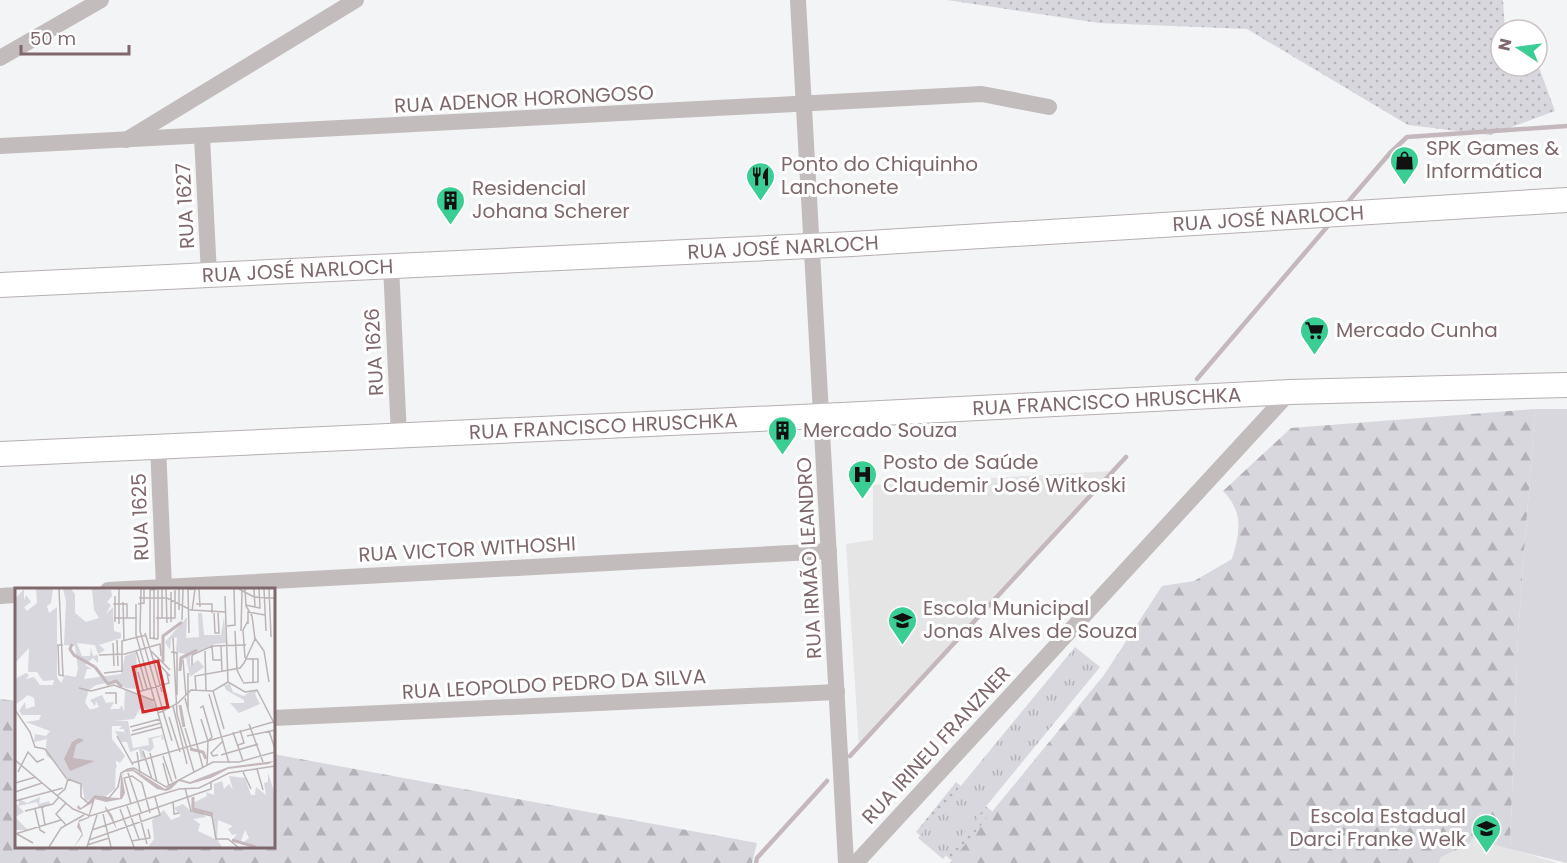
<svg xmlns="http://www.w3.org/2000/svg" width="1567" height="863" font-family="Poppins,sans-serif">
<defs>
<pattern id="grass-dots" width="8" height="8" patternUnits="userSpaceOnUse" patternTransform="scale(1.5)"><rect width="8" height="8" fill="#d7d7dd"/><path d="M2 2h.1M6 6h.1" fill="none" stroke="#b4b2b7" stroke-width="1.8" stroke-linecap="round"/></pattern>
<pattern id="forest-firs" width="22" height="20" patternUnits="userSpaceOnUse" patternTransform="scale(1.5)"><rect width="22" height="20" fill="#d7d7dd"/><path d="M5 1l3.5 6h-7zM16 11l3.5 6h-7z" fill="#b4b2b7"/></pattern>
<pattern id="park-tufts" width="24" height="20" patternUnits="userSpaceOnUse" patternTransform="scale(1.5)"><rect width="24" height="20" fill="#d7d7dd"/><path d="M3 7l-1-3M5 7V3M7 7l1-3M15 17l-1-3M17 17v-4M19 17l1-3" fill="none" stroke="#b4b2b7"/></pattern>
</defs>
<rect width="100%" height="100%" fill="#f2f4f5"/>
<!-- built -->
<g fill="#e5e5e6">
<polygon points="1110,471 859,747 846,544 873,540 873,485"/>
<polygon points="1471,837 1558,863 1439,863 1441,857 1469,844"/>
</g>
<!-- grass -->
<g fill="url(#grass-dots)">
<polygon points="947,0 1503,0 1505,30 1501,30 1501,66 1537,66 1537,62 1555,111 1490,135 1408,125 1247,29 1099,23"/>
<polygon points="956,782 999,817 955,863 916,832"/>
</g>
<!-- forest -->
<g fill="url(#forest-firs)">
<path d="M 1535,409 L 1518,635 L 1510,849 L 1472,838 L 1469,844 L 1441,857 L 1439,863 L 950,863 L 1104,675 L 1162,586 L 1194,581 L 1232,559 C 1240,533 1244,512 1223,491 L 1291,428 Z"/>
<polygon points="0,699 16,701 16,846 273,846 273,754 757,843 752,863 0,863"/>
</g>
<!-- park -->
<polygon fill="url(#park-tufts)" points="1075,647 1100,667 943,859 918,838"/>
<!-- pitch -->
<polygon fill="#d7d7dd" points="1535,409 1567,409 1567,863 1510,849 1518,635"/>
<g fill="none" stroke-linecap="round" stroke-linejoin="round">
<!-- stream -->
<g stroke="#c5b8bc" stroke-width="4.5">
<polyline points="1347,203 1390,153 1407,137 1567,126"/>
<polyline points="1197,379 1327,227"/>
<polyline points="850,756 1126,457"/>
<polyline points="756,863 757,858 827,781"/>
</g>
<defs>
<g id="secondary">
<path id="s1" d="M 0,285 L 852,244 L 1567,200"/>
<path id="s2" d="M 0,454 L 842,415 L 1290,392 L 1567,385"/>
</g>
</defs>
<!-- secondary casing -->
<use href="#secondary" stroke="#b7afb0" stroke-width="26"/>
<!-- street -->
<g stroke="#c3bcbd" stroke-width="16">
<polyline points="798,0 846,863"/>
<polyline points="0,58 101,0"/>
<polyline points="202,137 209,274"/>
<polyline points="126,140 356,0"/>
<polyline points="0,146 982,94 1049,107"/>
<polyline points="391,266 399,436"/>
<polyline points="158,445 164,587"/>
<polyline points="108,590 829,551"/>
<polyline points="0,596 16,595"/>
<polyline points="273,718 837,692"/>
<polyline points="856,863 1290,392"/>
</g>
<!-- secondary -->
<use href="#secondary" stroke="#fff" stroke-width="24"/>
</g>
<!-- icons -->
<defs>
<symbol id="shop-pin" viewBox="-11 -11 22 30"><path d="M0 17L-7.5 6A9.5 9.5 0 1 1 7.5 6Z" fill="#3acd94" stroke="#fff"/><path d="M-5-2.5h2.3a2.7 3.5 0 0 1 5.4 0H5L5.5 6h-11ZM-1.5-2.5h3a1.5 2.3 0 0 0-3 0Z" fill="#111"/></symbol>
<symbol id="restaurant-pin" viewBox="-11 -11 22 30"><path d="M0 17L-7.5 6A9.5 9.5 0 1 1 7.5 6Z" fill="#3acd94" stroke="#fff"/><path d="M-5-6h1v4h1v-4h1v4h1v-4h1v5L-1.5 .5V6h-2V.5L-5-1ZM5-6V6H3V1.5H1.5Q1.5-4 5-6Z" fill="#111"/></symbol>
<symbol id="building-pin" viewBox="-11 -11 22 30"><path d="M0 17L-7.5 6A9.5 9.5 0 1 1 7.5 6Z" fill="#3acd94" stroke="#fff"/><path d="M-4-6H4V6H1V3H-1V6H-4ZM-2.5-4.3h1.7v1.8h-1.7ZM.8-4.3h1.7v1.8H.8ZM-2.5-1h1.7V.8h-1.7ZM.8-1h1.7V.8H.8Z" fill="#111"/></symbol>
<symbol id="supermarket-pin" viewBox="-11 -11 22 30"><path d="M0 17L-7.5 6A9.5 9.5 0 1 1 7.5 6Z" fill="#3acd94" stroke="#fff"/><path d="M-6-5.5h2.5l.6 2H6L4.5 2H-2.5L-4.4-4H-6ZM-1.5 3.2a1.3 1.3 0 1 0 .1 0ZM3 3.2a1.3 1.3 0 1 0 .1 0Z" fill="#111"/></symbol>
<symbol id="hospital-pin" viewBox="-11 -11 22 30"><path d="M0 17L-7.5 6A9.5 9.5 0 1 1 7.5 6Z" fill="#3acd94" stroke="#fff"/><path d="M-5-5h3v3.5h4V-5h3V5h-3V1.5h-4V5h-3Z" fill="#111"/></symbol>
<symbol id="school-pin" viewBox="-11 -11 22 30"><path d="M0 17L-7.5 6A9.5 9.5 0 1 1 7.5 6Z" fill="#3acd94" stroke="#fff"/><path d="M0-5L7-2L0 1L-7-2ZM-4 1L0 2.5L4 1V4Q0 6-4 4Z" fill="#111"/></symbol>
</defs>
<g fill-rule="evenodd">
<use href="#shop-pin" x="1388" y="144" width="33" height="45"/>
<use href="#restaurant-pin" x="744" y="160" width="33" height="45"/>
<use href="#building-pin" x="434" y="184" width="33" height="45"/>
<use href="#supermarket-pin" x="1298" y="314" width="33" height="45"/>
<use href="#building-pin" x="766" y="414" width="33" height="45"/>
<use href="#hospital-pin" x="846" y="458" width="33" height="45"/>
<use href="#school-pin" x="886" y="604" width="33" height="45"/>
<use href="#school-pin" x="1470" y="812" width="33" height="45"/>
</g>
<g text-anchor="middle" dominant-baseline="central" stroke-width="6" stroke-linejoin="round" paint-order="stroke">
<!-- street labels -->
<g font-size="20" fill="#7f686c" stroke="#fff">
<text transform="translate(524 99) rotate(-3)">RUA ADENOR HORONGOSO</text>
<text transform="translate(185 206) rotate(-93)">RUA 1627</text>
<text stroke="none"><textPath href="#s1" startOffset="1270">RUA JOSÉ NARLOCH</textPath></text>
<text stroke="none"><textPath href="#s1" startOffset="784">RUA JOSÉ NARLOCH</textPath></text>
<text stroke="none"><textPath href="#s1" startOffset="298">RUA JOSÉ NARLOCH</textPath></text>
<text transform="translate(374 352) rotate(-93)">RUA 1626</text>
<text stroke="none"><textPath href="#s2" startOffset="1108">RUA FRANCISCO HRUSCHKA</textPath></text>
<text stroke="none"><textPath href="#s2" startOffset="604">RUA FRANCISCO HRUSCHKA</textPath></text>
<text transform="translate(140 517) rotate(-92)">RUA 1625</text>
<text transform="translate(467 549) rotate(-3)">RUA VICTOR WITHOSHI</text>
<text transform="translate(809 558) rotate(-93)">RUA IRMÃO LEANDRO</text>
<text transform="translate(554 684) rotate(-3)">RUA LEOPOLDO PEDRO DA SILVA</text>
<text transform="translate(936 745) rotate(-47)">RUA IRINEU FRANZNER</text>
</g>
<!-- poi labels -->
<g font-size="20" fill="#7f686c" stroke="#fff" text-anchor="start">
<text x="1426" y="148">SPK Games &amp;<tspan x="1426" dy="23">Informática</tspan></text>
<text x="781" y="164">Ponto do Chiquinho<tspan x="781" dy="23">Lanchonete</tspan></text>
<text x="472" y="188">Residencial<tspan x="472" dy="23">Johana Scherer</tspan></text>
<text x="1336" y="330">Mercado Cunha</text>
<text x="803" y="430">Mercado Souza</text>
<text x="883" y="462">Posto de Saúde<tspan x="883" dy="23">Claudemir José Witkoski</tspan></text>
<text x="923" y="608">Escola Municipal<tspan x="923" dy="23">Jonas Alves de Souza</tspan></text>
<text x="1466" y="816" text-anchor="end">Escola Estadual<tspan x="1466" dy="23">Darci Franke Welk</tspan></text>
</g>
</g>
<!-- overview -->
<g transform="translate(15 588)">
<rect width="260" height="260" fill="#f2f4f5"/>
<path d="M 9,1 L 9,13 L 11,7 L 16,14 L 9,19 L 12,23 L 22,15 L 21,1 L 38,1 L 36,15 L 32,18 L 34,25 L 42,19 L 42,89 L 46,95 L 50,87 L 61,89 L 63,81 L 60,58 L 49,57 L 51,13 L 48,1 L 56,1 L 60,6 L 60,25 L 71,34 L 84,30 L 79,22 L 77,1 L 96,2 L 97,8 L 92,14 L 96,17 L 91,26 L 98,19 L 99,43 L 106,45 L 106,50 L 84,57 L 90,62 L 83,66 L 80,57 L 62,55 L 67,68 L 75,68 L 76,60 L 78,68 L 83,67 L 83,75 L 78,70 L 70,77 L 77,81 L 72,81 L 69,91 L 106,86 L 110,68 L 121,64 L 123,101 L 110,100 L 102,93 L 81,97 L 74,102 L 70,114 L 75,122 L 84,119 L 81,113 L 80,118 L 75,112 L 87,107 L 91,115 L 99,114 L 95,121 L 104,121 L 107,117 L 109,124 L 110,102 L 137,112 L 141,120 L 125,121 L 119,131 L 99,133 L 113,133 L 118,160 L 134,157 L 133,150 L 148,147 L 149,151 L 146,152 L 147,148 L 137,151 L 139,159 L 135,164 L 127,161 L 130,170 L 126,171 L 124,161 L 115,164 L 112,154 L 106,154 L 100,143 L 109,144 L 110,148 L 109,141 L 104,141 L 107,138 L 97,138 L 96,151 L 110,168 L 105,175 L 100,172 L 102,179 L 67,197 L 31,167 L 32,151 L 19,154 L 20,146 L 31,148 L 35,143 L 11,134 L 24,132 L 26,127 L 7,127 L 4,123 L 10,114 L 11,121 L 20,118 L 19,110 L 13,107 L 0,117 L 0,91 L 11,85 L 14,87 L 11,91 L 19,89 L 25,97 L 38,97 L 39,92 L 28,93 L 22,84 L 13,84 L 14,60 L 0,75 L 0,11 ZM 183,25 L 187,25 L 189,47 L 206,47 L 209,29 L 211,55 L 199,56 L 175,67 L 175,78 L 183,72 L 189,79 L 175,89 L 171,69 L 164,76 L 170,66 L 161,64 L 162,49 L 156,51 L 155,62 L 150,54 L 172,29 L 171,50 L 184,49 ZM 215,96 L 218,104 L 229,108 L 237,102 L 242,103 L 240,106 L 245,116 L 224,125 L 215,115 L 229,115 L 229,112 L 211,102 L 209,97 ZM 253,185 L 259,203 L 259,259 L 238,259 L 229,254 L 234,250 L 230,242 L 226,253 L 218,251 L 222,246 L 217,247 L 213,241 L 218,238 L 203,232 L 202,251 L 207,259 L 133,259 L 139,251 L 137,232 L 149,222 L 156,232 L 166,228 L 159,220 L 168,216 L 179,226 L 176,216 L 192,208 L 191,204 L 199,207 L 199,196 L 207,193 L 209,201 L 214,196 L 218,202 L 214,188 L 230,190 L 236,207 L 240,207 L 241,199 L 251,207 L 249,195 L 253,194 ZM 183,221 L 196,225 L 200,251 L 183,243 L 185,236 L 178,231 L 191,229 ZM 25,209 L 24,216 L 34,213 L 35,217 L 24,220 L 22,214 L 3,218 L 9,224 L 0,229 L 13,242 L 0,242 L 0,216 L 4,217 L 4,211 L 12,215 Z" fill="#d7d7dd" fill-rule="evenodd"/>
<path d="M 87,121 L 90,129 L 96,128 L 97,151 L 110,168 L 101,173 L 100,201 L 90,209 L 81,208 L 70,214 L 67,197 L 53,191 L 31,160 L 32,149 L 36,144 L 46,145 L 46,140 L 58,136 L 55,122 Z" fill="#d7d7dd"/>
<path d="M 64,150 L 69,152 L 61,157 L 58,170 L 80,173 L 55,183 L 49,171 L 57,154 ZM 259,173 L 254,176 L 213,181 L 196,190 L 175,196 L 164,193 L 156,201 L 151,203 L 142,201 L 118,183 L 110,184 L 107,188 L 110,205 L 107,211 L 91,214 L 90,218 L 97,227 L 102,242 L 90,220 L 90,218 L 91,214 L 80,211 L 74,230 L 64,234 L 68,247 L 59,259 L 67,246 L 62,239 L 64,232 L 73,229 L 77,215 L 65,222 L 62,220 L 63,217 L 66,220 L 80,209 L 105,210 L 106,188 L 112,182 L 118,181 L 150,201 L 164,191 L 175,194 L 213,179 Z" fill="#c5b8bc"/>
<path fill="none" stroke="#c5b8bc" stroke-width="3" d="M 57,56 L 55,61 L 59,67 L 80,79M 148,74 L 148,48 L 167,34M 80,79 L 93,96 L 101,93 L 107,99M 165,83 L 166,70 L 182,62M 165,117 L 169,139M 175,161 L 188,164 L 191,171M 178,209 L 178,221 L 198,226M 217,252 L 241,259"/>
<path fill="none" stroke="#bdb4b6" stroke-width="1.5" d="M 44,1 L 48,88M 104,1 L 104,36M 126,1 L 125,43 L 148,123 L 143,125 L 161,191M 141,1 L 135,2 L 135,50 L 143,51M 143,1 L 143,51M 147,1 L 147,30M 151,1 L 152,35M 164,1 L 164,22M 173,1 L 174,45M 173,1 L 180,1 L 177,23M 184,1 L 185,19M 224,1 L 239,9 L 260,10M 239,1 L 240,19M 249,1 L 251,43M 254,1 L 256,49M 139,2 L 139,51M 156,4 L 156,34M 100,8 L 100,34M 210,8 L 213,94M 124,10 L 152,10 L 176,22 L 211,24M 108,14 L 109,53M 98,16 L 112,16 L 112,30M 121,16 L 121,47 L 143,125M 123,16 L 129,15 L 129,1M 181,16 L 197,16 L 197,25M 231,17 L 245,20 L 244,1M 199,25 L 200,45 L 204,45 L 203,24M 99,30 L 122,30M 141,30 L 160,30 L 160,2M 167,32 L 168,1M 233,36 L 233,24 L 250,27M 212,38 L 220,37 L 219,1M 220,43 L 222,82 L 228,94M 226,43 L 227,3M 130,45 L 138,71M 239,49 L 249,63 L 254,94M 158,50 L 162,126 L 179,184M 102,52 L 103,78M 98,55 L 99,78M 48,57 L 43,57 L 44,87 L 49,88M 197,58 L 198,72 L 206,72M 206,58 L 207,84M 121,62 L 132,101M 136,63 L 155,82M 190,63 L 191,102M 156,64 L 162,65 L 162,107M 84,67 L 110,66 L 145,56 L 146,68M 230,70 L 228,42 L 233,33M 238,70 L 238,95M 138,71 L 147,104M 139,71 L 155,88M 168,72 L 171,108M 177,77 L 177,67 L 197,58 L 231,57M 107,84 L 107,53 L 131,47M 123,84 L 128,102M 89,85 L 107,83M 173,85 L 173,123M 213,94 L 230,104 L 242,102 L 260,137M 228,95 L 243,94 L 243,71 L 231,71M 64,100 L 76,103 L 99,97 L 140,113M 181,102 L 180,88 L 225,80 L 229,75 L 240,51 L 237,28 L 231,18 L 230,1M 198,103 L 209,141M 123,104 L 154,95 L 152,85M 90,105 L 101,105 L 101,116M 194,106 L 214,175M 170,110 L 188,180M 158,118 L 172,176M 185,120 L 188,118 L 197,149 L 193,153 L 192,178M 0,122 L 15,144 L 20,159 L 30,161 L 52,191M 154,129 L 165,164M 186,131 L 193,153M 234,136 L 248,174M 115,139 L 145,131M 170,140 L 176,160M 117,143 L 146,135M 254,143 L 260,161M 218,144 L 228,173M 116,147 L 147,139M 102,148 L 118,177M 232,148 L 260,142M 157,153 L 148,123 L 163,115 L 176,102 L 198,103 L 213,94M 223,157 L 229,155 L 225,142M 128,163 L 137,191M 122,164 L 125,185M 135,165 L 142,194M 203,167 L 198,168 L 196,165 L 208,153M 206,167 L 243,156M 148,168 L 157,194M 0,172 L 58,221 L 75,228 L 164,201 L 184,200 L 214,185 L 260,178M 117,175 L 258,134M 148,175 L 154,198M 242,181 L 248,202M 3,184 L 13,164 L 22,174 L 29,171M 228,184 L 236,201M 113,185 L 126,224M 53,191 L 66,196 L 66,209 L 73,215 L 80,208 L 94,210 L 103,199 L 106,185 L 113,181 L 119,180 L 151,199 L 198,174 L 224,174 L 260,164M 0,195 L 21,189M 170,200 L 176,223 L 197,228 L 201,251 L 213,251 L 223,259M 0,204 L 27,195M 42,208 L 50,201 L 53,191M 0,213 L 48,200M 158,213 L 159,226 L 164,225M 51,215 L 41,226 L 51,237M 116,216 L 109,190 L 117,188 L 127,195 L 135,225M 30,218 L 27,220 L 30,237M 112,218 L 124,251M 20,221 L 25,242 L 30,245M 105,221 L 119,259M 10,223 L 38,216 L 44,209M 124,225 L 132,256M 88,226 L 96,259M 77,242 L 196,201 L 196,194M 0,246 L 46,232M 2,246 L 18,255M 74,252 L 145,227 L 140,209M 116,253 L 135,250 L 133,241M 72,257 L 94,250M 34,259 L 46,240 L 69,227M 72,259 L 82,227"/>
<path fill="#d62828" fill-opacity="0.15" stroke="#d62828" stroke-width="3" d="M 143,73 L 153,119 L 128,124 L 118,79 Z"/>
<rect width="260" height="260" fill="none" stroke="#7f686c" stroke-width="3"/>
</g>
<!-- north arrow -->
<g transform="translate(1519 48) rotate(283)"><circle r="28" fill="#ffffff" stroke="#ccc3c4" stroke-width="1.5"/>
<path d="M0-4.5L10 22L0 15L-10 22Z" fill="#3acd94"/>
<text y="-9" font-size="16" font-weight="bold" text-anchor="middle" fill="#7f686c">N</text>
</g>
<!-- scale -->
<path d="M21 45v9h108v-9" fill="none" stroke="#7f686c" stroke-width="3"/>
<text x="30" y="45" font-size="18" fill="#7f686c" stroke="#ffffff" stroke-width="4.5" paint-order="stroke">50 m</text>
</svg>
